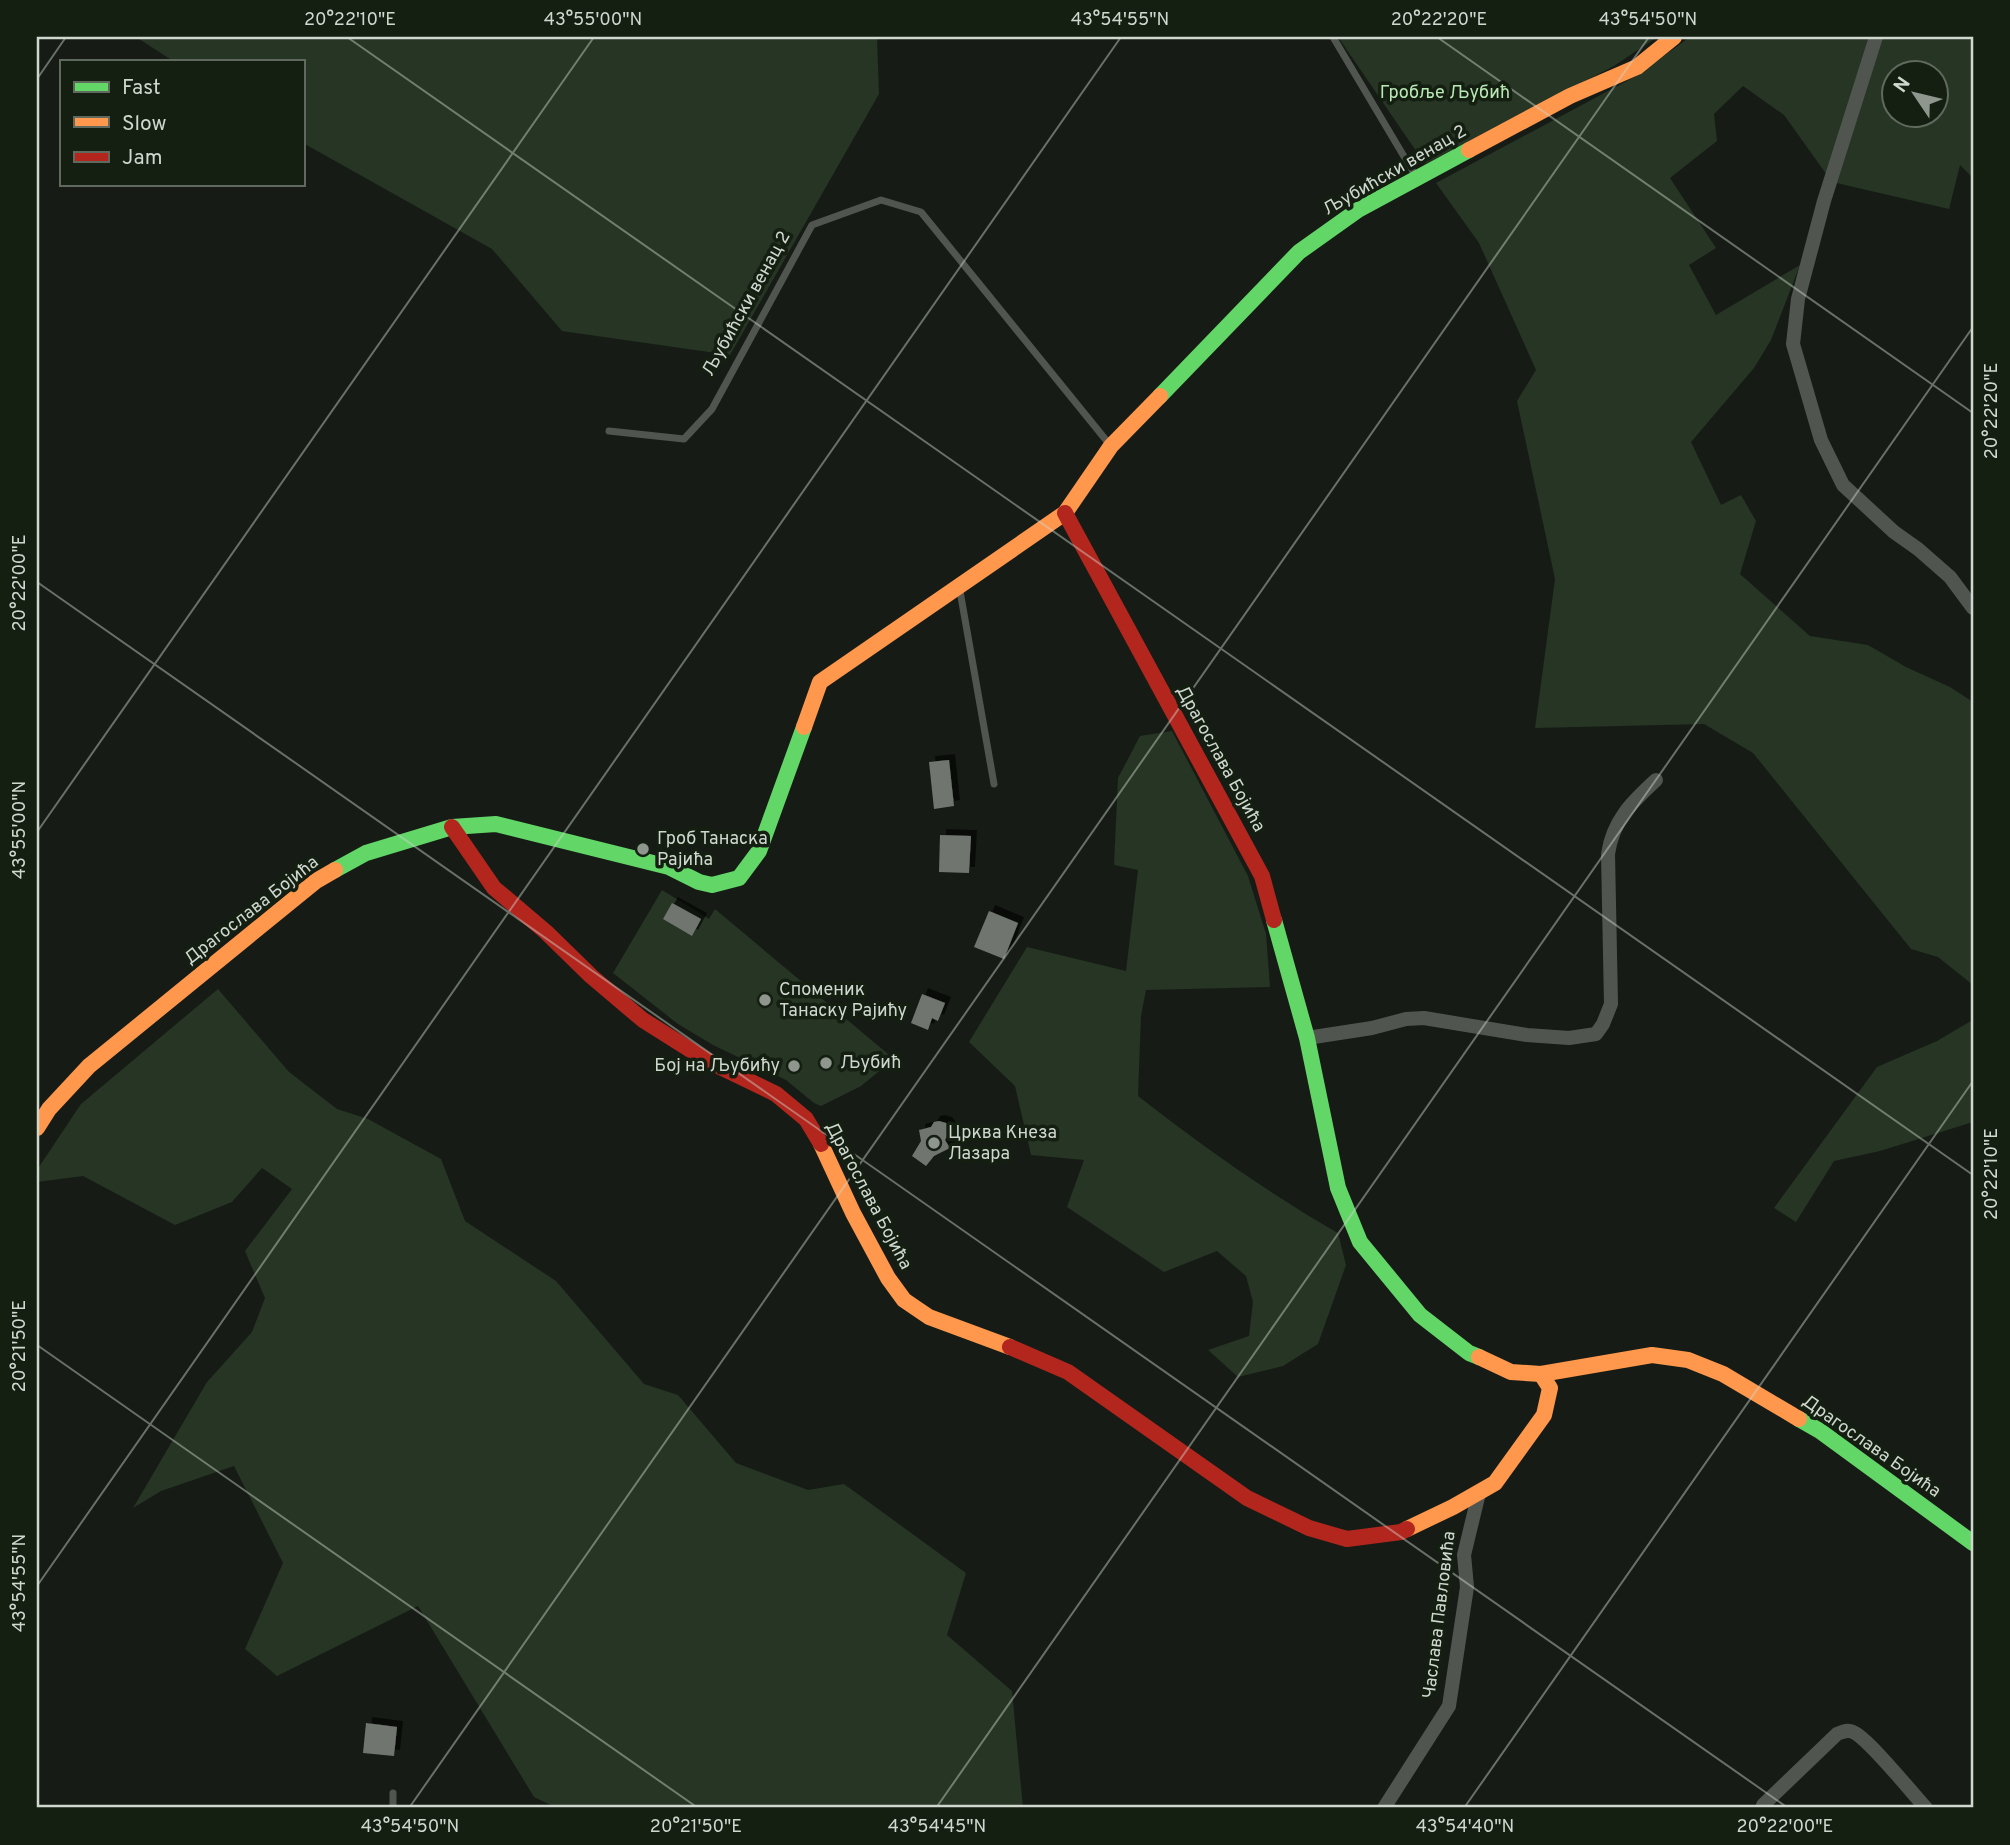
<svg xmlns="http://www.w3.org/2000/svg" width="2010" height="1845" font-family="Overpass,sans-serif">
<defs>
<filter id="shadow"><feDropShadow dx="6" dy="-6" stdDeviation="0" flood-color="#0009"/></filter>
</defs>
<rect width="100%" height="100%" fill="#161c15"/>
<!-- green -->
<g fill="#263524" fill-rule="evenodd">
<polygon points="136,37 877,37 879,94 730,355 562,331 492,249 303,143 303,61 173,61"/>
<polygon points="1338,37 1657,37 1614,66 1425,164"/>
<path d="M 1690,37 L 1973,37 L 1973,178 L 1960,165 L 1949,209 L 1832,182 L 1784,115 L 1743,86 L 1714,114 L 1717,141 L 1670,178 L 1716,248 L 1689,265 L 1716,315 L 1800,265 L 1771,340 L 1754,368 L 1691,442 L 1721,505 L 1741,495 L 1756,521 L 1740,574 L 1810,636 L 1868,645 L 1906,667 L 1950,687 L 1973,702 L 1973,985 L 1938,957 L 1911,949 L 1753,753 L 1704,724 L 1535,728 L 1555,579 L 1517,401 L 1536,370 L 1479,243 L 1436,183 L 1636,76 ZM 1895,74 L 1937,74 L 1937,116 L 1895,116 Z"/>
<path d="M 1172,731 L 1248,876 L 1266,934 L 1270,987 L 1146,990 L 1141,1016 L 1138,1096 C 1201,1145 1268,1193 1338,1233 L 1346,1265 L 1318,1344 L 1283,1366 L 1238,1377 L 1208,1350 L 1249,1336 L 1253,1302 L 1246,1276 L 1217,1251 L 1164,1272 L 1067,1207 L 1084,1160 L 1031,1155 L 1015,1086 L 969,1042 L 1027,947 L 1126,971 L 1138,870 L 1114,865 L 1118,778 L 1140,736 Z"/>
<polygon points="662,890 709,919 715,909 894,1059 861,1086 821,1106 814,1103 786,1080 713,1045 678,1024 613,973"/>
<polygon points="218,989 289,1072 337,1109 368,1119 441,1159 465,1221 556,1281 644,1384 678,1395 736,1463 808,1490 844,1484 966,1573 947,1635 1012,1691 1023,1808 557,1808 534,1797 418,1606 277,1676 245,1649 283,1563 234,1466 161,1491 133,1508 207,1382 252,1332 265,1298 245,1251 292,1189 262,1168 232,1202 175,1225 83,1176 37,1182 37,1170 81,1104"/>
<polygon points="1973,1013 1973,1122 1880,1151 1834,1161 1796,1222 1774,1208 1877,1067 1937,1041 1971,1021"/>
</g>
<!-- building -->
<g fill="#70756f" filter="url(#shadow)">
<polygon points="949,760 954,806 934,809 929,762"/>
<polygon points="940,835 971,836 969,873 939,872"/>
<polygon points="672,903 701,919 692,936 663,919"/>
<polygon points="989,911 1018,923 1004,959 974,947"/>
<polygon points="922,994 945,1003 938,1021 932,1018 928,1030 911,1023"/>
<polygon points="939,1121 946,1123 949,1127 950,1131 945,1140 950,1148 934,1156 926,1166 912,1156 921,1141 919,1130 931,1127 934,1122"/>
<polygon points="366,1723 397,1727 394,1756 363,1753"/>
</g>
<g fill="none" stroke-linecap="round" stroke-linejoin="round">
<!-- lane -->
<g stroke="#515550" stroke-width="7">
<polyline points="1333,37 1415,175"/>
<polyline points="609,431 684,439 712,409 812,225 881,200 921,212 1110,445"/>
<polyline points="960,591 994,784"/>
<polyline points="393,1808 393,1793"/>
</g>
<!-- street -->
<g stroke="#515550" stroke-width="14">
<polyline points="1876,37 1824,201 1798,299 1793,344 1821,440 1843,485 1894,532 1918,549 1950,577 1973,608"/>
<path d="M 1307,1038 L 1372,1028 L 1406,1019 L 1424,1018 L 1527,1035 L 1569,1038 L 1596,1034 L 1603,1024 L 1611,1004 L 1608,854 C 1613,820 1632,802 1656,780"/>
<path d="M 1763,1805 L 1837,1734 C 1842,1732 1847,1729 1853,1732 C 1868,1738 1912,1793 1926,1808"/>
<polyline points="1384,1808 1449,1706 1467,1587 1464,1555 1479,1493"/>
</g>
<!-- fast -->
<g stroke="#63d668" stroke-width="16">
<polyline points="1160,396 1299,252 1358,210 1469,150"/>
<polyline points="335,870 366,853 452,827 496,824 669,867 699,882 712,885 739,878 759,851 804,727"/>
<polyline points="1274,920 1307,1038 1338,1188 1360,1242 1420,1315 1469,1353 1479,1357"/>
<polyline points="1799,1419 1820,1431 1973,1543"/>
</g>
<!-- slow -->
<g stroke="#ff974d" stroke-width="16">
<polyline points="1469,150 1570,96 1637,67 1674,37"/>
<polyline points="804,727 820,682 1065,513 1111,446 1160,396"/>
<polyline points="37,1128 49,1109 89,1066 316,881 335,870"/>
<polyline points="821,1144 853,1213 888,1278 904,1300 929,1317 1010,1347"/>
<polyline points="1479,1357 1511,1372 1541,1374 1652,1355 1688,1360 1723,1374 1799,1419"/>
<polyline points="1407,1529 1453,1507 1495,1483 1544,1415 1550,1388 1541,1374"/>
</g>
<!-- jam -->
<g stroke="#b3261e" stroke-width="16">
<polyline points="1065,513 1262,876 1274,920"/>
<polyline points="452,827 494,888 546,932 591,976 643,1020 708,1061 776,1094 806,1119 821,1144"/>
<polyline points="1010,1347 1068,1372 1247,1498 1309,1528 1347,1539 1401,1532 1407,1529"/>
</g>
</g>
<!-- ticks -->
<path fill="none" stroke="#cfd7ce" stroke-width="2" stroke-opacity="0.45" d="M 347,37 L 1973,1175M 1437,37 L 1973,413M 37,79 L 66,37M 37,582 L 1788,1808M 37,832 L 594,37M 37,1345 L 698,1808M 37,1586 L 1121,37M 409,1808 L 1649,37M 936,1808 L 1973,327M 1464,1808 L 1973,1081"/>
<!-- markers -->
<g fill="#8e968d" stroke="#141f12" stroke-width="2.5">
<circle cx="643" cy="849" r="7"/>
<circle cx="765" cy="1000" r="7"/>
<circle cx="826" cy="1063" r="7"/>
<circle cx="794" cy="1066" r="7"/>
<circle cx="934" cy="1143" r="7"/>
</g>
<g text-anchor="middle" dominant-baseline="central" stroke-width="7" stroke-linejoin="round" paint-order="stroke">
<!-- park labels -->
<g font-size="18" fill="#b8e8b3" stroke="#141f12">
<text x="1445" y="93">Гробље Љубић</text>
</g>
<!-- street labels -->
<g font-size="18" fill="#cfd7ce" stroke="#141f12">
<text transform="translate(1395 171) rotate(-30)">Љубићски венац 2</text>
<text transform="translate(747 304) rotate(-61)">Љубићски венац 2</text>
<text transform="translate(1220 759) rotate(61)">Драгослава Бојића</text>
<text transform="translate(252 911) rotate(-38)">Драгослава Бојића</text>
<text transform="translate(868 1196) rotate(62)">Драгослава Бојића</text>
<text transform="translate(1871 1447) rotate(35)">Драгослава Бојића</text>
<text transform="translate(1440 1615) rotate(-83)">Часлава Павловића</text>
</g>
<!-- poi labels -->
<g font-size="18" fill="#cfd7ce" stroke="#141f12" text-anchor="start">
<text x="657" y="839">Гроб Танаска<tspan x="657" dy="21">Рајића</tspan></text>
<text x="779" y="990">Споменик<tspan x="779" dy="21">Танаску Рајићу</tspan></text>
<text x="840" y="1063">Љубић</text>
<text x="780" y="1066" text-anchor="end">Бој на Љубићу</text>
<text x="948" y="1133">Црква Кнеза<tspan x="948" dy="21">Лазара</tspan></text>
</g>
</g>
<!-- border -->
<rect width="2010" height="1845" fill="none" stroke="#141f12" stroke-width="77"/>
<!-- legend -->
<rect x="60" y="60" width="245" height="126" fill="#141f12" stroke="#5f695d" stroke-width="2"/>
<rect x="74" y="82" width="35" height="10" fill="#63d668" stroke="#5f695d" stroke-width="2"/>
<text x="122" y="94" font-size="21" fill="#cfd7ce">Fast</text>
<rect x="74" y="117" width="35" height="10" fill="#ff974d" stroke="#5f695d" stroke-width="2"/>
<text x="122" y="130" font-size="21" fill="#cfd7ce">Slow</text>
<rect x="74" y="152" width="35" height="10" fill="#b3261e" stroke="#5f695d" stroke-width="2"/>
<text x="122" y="164" font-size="21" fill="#cfd7ce">Jam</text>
<!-- north arrow -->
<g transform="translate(1915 94) rotate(305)"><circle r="33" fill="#141f12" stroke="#5f695d" stroke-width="2"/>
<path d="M0-5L12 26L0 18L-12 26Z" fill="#8e968d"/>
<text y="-10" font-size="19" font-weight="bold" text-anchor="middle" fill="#cfd7ce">N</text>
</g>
<rect x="38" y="38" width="1934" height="1768" fill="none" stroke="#cfd7ce" stroke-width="2.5"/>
<g font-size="18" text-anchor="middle" fill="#cfd7ce">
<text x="350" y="25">20°22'10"E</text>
<text x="593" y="25">43°55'00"N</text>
<text x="1120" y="25">43°54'55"N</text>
<text x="1439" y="25">20°22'20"E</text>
<text x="1648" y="25">43°54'50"N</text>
<text transform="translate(1991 411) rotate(-90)" y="6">20°22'20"E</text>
<text transform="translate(19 583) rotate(-90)" y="6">20°22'00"E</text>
<text transform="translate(19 830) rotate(-90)" y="6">43°55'00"N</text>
<text transform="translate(1991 1174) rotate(-90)" y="6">20°22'10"E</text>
<text transform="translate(19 1346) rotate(-90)" y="6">20°21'50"E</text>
<text transform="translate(19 1583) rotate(-90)" y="6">43°54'55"N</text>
<text x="410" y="1832">43°54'50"N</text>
<text x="696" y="1832">20°21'50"E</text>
<text x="937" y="1832">43°54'45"N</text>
<text x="1465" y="1832">43°54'40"N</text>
<text x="1785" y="1832">20°22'00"E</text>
</g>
</svg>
